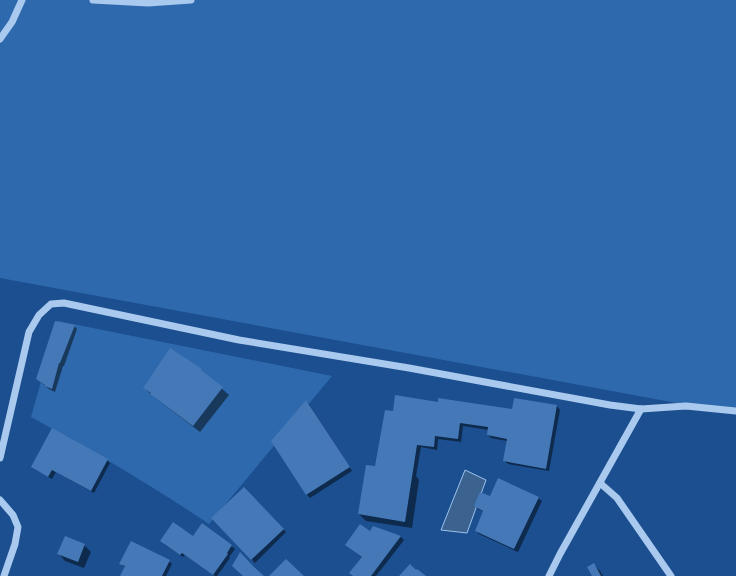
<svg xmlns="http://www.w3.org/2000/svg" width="736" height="576" font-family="'Space Grotesk',sans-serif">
<rect width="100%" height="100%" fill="#1b4f8f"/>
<!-- green -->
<g fill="#2e69ad">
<polygon points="0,0 736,0 736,414 0,278"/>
<path d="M 58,321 L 332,376 L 209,524 C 151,485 91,450 31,417 Z"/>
</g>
<!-- water -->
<polygon fill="#3c6290" stroke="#9cc4f0" points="465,470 486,480 467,533 441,530"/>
<!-- shadow -->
<g fill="#0007">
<polygon points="74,326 77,329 64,366 63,366 55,392 49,389 37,379"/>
<polygon points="201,370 229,395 200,432 158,400 144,388"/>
<polygon points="306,401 309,404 352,471 310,498 307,495 272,441"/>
<polygon points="439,403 513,410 557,406 560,410 549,471 508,464 504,460 507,441 491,438 488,435 489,430 463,426 461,442 438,439 437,450 421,447 416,476 419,480 412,528 366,521 359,514 378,468 393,412"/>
<polygon points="107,460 110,463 94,493 56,472 52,479 36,470 32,467"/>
<polygon points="244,489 286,532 255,563 212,518"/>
<polygon points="490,497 538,498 542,501 518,552 479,534 476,531 484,512 478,509 475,506"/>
<polygon points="202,524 235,549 229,557 230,558 217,576 215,576 185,555 183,557 164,544 193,538"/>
<polygon points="370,532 400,536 404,540 376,576 354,576 363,558 346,545"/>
<polygon points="84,545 91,552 84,568 65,561 59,554"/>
<polygon points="169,561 172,564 166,576 121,576 125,567 121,564"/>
<polygon points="593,564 600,571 603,576 593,576"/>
</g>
<!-- building -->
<g fill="#4478b7">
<polygon points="55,321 75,325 60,363 59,363 52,389 45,386 45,385 36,379"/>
<polygon points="170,348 202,369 201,370 223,387 193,426 150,394 151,393 143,388"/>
<polygon points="395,395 438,402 438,398 512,409 514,398 557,405 546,469 503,461 507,439 487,435 488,427 460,423 458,439 435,436 434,447 417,445 405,522 358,514 366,465 375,466 385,410 393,411"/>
<polygon points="306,400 350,467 306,495 271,441"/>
<polygon points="52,428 108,459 91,491 52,470 48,477 31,467"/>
<polygon points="498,478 539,497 514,549 475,531 483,511 474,506 480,492 490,496"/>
<polygon points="244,487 284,529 251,560 211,518"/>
<polygon points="173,522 193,536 202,523 232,545 227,553 228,554 213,575 182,553 180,555 160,541"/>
<polygon points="360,524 370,531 373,526 401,536 371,576 353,576 349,573 362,557 345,545"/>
<polygon points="65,536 85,544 78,562 57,554"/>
<polygon points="131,541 170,560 162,576 120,576 125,566 119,564"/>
<polygon points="240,552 254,567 264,576 243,576 232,566"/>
<polygon points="286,559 304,576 269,576"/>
<polygon points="594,563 601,576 592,576 587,567"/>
<polygon points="410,564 416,570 417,569 426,576 399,576"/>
</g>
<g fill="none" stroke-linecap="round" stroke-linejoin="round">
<!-- minor -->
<g stroke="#a9c9ee" stroke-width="7">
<polyline points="93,0 148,3 191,0"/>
<polyline points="0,39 12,22 22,0"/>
<polyline points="0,458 29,332 39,315 51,304 64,303 239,340 409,368 610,405 641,409 686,406 736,411"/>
<polyline points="600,483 617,498 671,576"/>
<polyline points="0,500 13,515 18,527 15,544 4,576"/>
<polyline points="549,576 560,554 641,409"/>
</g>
</g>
</svg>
